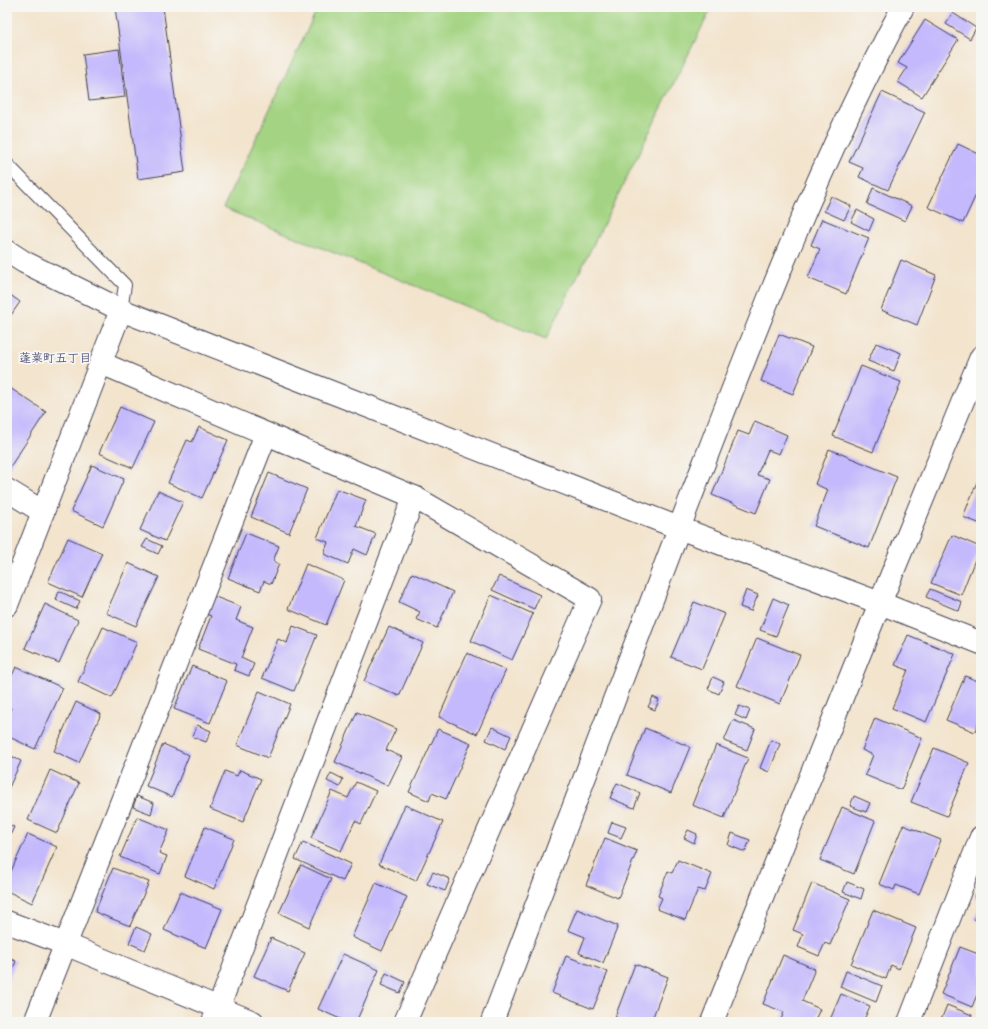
<svg xmlns="http://www.w3.org/2000/svg" width="988" height="1029" font-family="'Playpen Sans','Klee One',sans-serif">
<rect width="100%" height="100%" fill="#f6f6f2"/>
<filter id="ink" filterUnits="userSpaceOnUse"><feTurbulence type="fractalNoise" baseFrequency=".025" numOctaves="2"/><feDisplacementMap in="SourceGraphic" scale="8" xChannelSelector="R" yChannelSelector="G"/><feConvolveMatrix kernelMatrix="1 2 1 2 8 2 1 2 1" color-interpolation-filters="sRGB"/></filter>
<filter id="wash" filterUnits="userSpaceOnUse"><feTurbulence type="fractalNoise" baseFrequency=".012" numOctaves="4" result="noise"/><feDisplacementMap in="SourceGraphic" scale="16" xChannelSelector="R" yChannelSelector="G"/><feGaussianBlur stdDeviation="0.9" result="paint"/><feColorMatrix in="noise" values="0 0 0 0 0 0 0 0 0 0 0 0 0 0 0 0 0 1.4 0 .05"/><feComposite in="paint" operator="in"/></filter>
<g filter="url(#wash)">
<rect width="100%" height="100%" fill="#f3e4cd"/>
<!-- green -->
<polygon fill="#a4d483" stroke="#637b5f" points="318,7 712,7 546,339 223,208"/>
<g id="blocks">
<!-- building -->
<g fill="#c4b9fc">
<polygon points="115,7 163,7 185,172 138,179"/>
<polygon points="953,13 976,28 970,39 946,24"/>
<polygon points="925,20 958,40 922,97 898,82 907,68 898,63"/>
<polygon points="119,49 125,97 89,101 83,54"/>
<polygon points="882,92 925,112 888,190 859,177 863,168 849,162"/>
<polygon points="958,144 981,155 981,184 963,223 928,207"/>
<polygon points="873,188 912,206 905,221 867,204"/>
<polygon points="831,196 851,206 844,220 824,211"/>
<polygon points="857,210 874,219 869,231 851,222"/>
<polygon points="822,219 869,238 846,294 808,278 820,249 811,245"/>
<polygon points="901,260 936,275 917,325 881,310"/>
<polygon points="9,294 20,302 9,318 7,316 7,297"/>
<polygon points="779,334 812,347 793,394 761,381"/>
<polygon points="876,343 901,353 894,371 868,361"/>
<polygon points="861,366 901,382 873,452 833,436"/>
<polygon points="7,386 46,412 8,470 7,469"/>
<polygon points="120,407 154,422 133,468 99,453"/>
<polygon points="755,421 787,435 779,454 768,450 757,475 770,479 756,513 712,495 738,431 749,435"/>
<polygon points="199,427 228,440 202,498 168,483 187,440 192,442"/>
<polygon points="829,449 897,477 869,548 814,526 828,490 815,484"/>
<polygon points="92,465 124,479 103,526 71,511"/>
<polygon points="981,472 981,524 963,517"/>
<polygon points="269,473 307,489 289,533 251,517"/>
<polygon points="337,489 366,500 356,526 376,534 367,555 354,549 348,564 324,554 328,542 317,538"/>
<polygon points="158,491 183,502 165,541 140,530"/>
<polygon points="246,533 279,546 273,561 279,564 271,584 264,581 260,591 228,578"/>
<polygon points="952,535 980,547 961,595 931,583"/>
<polygon points="68,538 102,553 82,597 48,582"/>
<polygon points="147,539 162,546 158,554 142,547"/>
<polygon points="128,563 159,577 136,626 106,613"/>
<polygon points="306,564 344,580 326,625 288,609"/>
<polygon points="412,573 453,592 437,628 416,619 420,612 399,602"/>
<polygon points="499,576 540,595 534,609 492,590"/>
<polygon points="930,589 962,602 959,611 926,597"/>
<polygon points="746,590 758,595 751,611 740,607"/>
<polygon points="59,591 80,601 76,609 56,600"/>
<polygon points="491,595 533,614 512,660 471,641"/>
<polygon points="213,596 241,607 236,620 253,627 241,658 254,664 249,676 234,670 236,664 198,649 211,616 206,614"/>
<polygon points="773,598 789,605 776,636 760,630"/>
<polygon points="694,602 725,614 702,669 671,657"/>
<polygon points="45,604 78,620 59,663 25,648"/>
<polygon points="293,626 317,635 294,691 262,678 278,639 287,643"/>
<polygon points="103,627 137,642 112,698 78,682"/>
<polygon points="389,627 423,643 399,696 364,681"/>
<polygon points="908,635 955,654 926,722 892,708 908,670 895,665"/>
<polygon points="757,638 800,655 780,704 737,686"/>
<polygon points="467,653 506,670 477,734 439,717"/>
<polygon points="192,666 227,681 210,723 174,709"/>
<polygon points="16,667 63,688 35,749 7,736 7,716 11,708 7,706 7,686"/>
<polygon points="981,675 981,717 975,732 946,720 965,676 978,681"/>
<polygon points="713,677 724,682 719,694 708,689"/>
<polygon points="259,691 290,704 268,758 237,745"/>
<polygon points="653,697 659,700 655,710 648,707"/>
<polygon points="76,702 101,714 79,763 54,751"/>
<polygon points="739,706 750,710 746,720 735,715"/>
<polygon points="357,712 396,729 386,750 402,757 388,786 335,762"/>
<polygon points="875,718 922,738 901,790 865,775 873,755 862,750"/>
<polygon points="733,720 755,729 747,750 724,741"/>
<polygon points="197,725 211,731 206,742 193,737"/>
<polygon points="492,727 511,736 505,749 486,740"/>
<polygon points="645,728 690,747 671,793 627,775"/>
<polygon points="438,729 471,743 446,799 432,793 429,801 409,792"/>
<polygon points="771,740 780,744 769,772 760,768"/>
<polygon points="163,744 189,755 172,797 146,786"/>
<polygon points="716,745 748,758 724,818 692,805"/>
<polygon points="934,748 969,763 947,816 911,802"/>
<polygon points="7,754 21,761 7,792"/>
<polygon points="50,770 79,783 57,833 28,820"/>
<polygon points="240,770 261,779 243,822 210,809 225,771 237,776"/>
<polygon points="331,773 343,779 340,787 327,781"/>
<polygon points="356,782 376,791 361,824 355,821 341,851 311,838 332,791 348,798"/>
<polygon points="617,783 640,793 634,808 610,798"/>
<polygon points="137,796 154,803 151,814 133,807"/>
<polygon points="854,796 870,803 866,812 850,806"/>
<polygon points="405,805 443,822 416,881 379,864"/>
<polygon points="842,807 875,821 854,874 820,860"/>
<polygon points="137,817 169,830 159,853 167,856 160,874 120,857"/>
<polygon points="612,822 626,827 621,838 608,833"/>
<polygon points="7,824 14,827 9,838 7,837"/>
<polygon points="903,825 941,840 919,894 896,885 894,890 879,884"/>
<polygon points="205,827 234,839 214,889 185,876"/>
<polygon points="688,830 697,834 694,843 684,838"/>
<polygon points="732,833 750,840 745,852 728,845"/>
<polygon points="28,834 57,847 32,903 7,891 7,880"/>
<polygon points="605,838 637,851 618,898 586,885"/>
<polygon points="303,842 351,864 343,881 295,859"/>
<polygon points="678,860 712,874 705,891 698,889 685,920 657,909 662,898 658,896 668,871 672,873"/>
<polygon points="301,865 331,879 309,927 279,913"/>
<polygon points="113,868 149,882 130,926 95,912"/>
<polygon points="433,872 450,879 445,891 427,884"/>
<polygon points="847,882 864,889 861,899 843,892"/>
<polygon points="981,882 981,900 975,897"/>
<polygon points="376,883 407,897 382,951 352,937"/>
<polygon points="812,883 850,899 830,945 825,943 819,956 798,947 803,934 793,930"/>
<polygon points="180,892 222,909 206,948 164,930"/>
<polygon points="981,903 981,922 974,919"/>
<polygon points="577,909 618,926 603,963 579,953 585,937 568,930"/>
<polygon points="873,910 916,928 899,969 891,965 886,979 851,964"/>
<polygon points="136,927 152,934 145,950 129,943"/>
<polygon points="271,938 305,953 288,991 254,976"/>
<polygon points="960,947 981,955 981,985 972,1007 941,994"/>
<polygon points="343,954 379,970 356,1022 347,1022 318,1009"/>
<polygon points="783,955 815,969 802,1001 820,1009 814,1022 780,1022 784,1012 763,1004"/>
<polygon points="566,956 608,972 593,1009 552,993"/>
<polygon points="7,958 16,961 7,984"/>
<polygon points="635,964 668,977 651,1022 629,1022 615,1017"/>
<polygon points="846,971 882,986 876,1002 840,987"/>
<polygon points="386,973 405,982 400,993 381,985"/>
<polygon points="841,994 870,1006 863,1022 829,1022"/>
<polygon points="947,1005 972,1015 969,1022 947,1022 941,1020"/>
</g>
</g>
</g>
<g filter="url(#ink)">
<use href="#blocks" fill-opacity="0" stroke="#413f51" stroke-width="1"/>
<g fill="none" stroke-linecap="round" stroke-linejoin="round">
<defs>
<polyline id="lane" points="7,164 125,285 121,310"/>
<g id="street">
<polyline points="101,363 414,497 590,599 405,1022"/>
<polyline points="7,490 43,512"/>
<polyline points="880,603 981,643"/>
<polyline points="7,605 121,310"/>
<polyline points="7,922 65,944 253,1022"/>
<polyline points="35,1022 266,434"/>
<polyline points="213,1022 414,497"/>
<path d="M 492,1022 C 559,847 625,672 691,497 C 755,331 818,164 903,7"/>
<polyline points="909,1022 981,837"/>
</g>
<g id="secondary">
<polyline points="7,251 24,262 121,310 679,528 880,603"/>
<polyline points="712,1022 880,603 981,357"/>
</g>
</defs>
<!-- lane casing -->
<use href="#lane" stroke="#413f51" stroke-width="14"/>
<!-- street casing -->
<use href="#street" stroke="#413f51" stroke-width="24"/>
<!-- secondary casing -->
<use href="#secondary" stroke="#413f51" stroke-width="24"/>
<!-- lane -->
<use href="#lane" stroke="#fff" stroke-width="12"/>
<!-- street -->
<use href="#street" stroke="#fff" stroke-width="22"/>
<!-- secondary -->
<use href="#secondary" stroke="#fff" stroke-width="22"/>
</g>
</g>
<g text-anchor="middle" dominant-baseline="central" stroke-width="3.5" stroke-linejoin="round" paint-order="stroke">
<!-- neighbourhood labels -->
<g font-size="12" font-weight="bold" fill="#5b577f" stroke="#f6f6f2">
<text x="55" y="357">蓬莱町五丁目</text>
</g>
</g>
<!-- margin -->
<rect width="988" height="1029" fill="none" stroke="#f6f6f2" stroke-width="24"/>
</svg>
